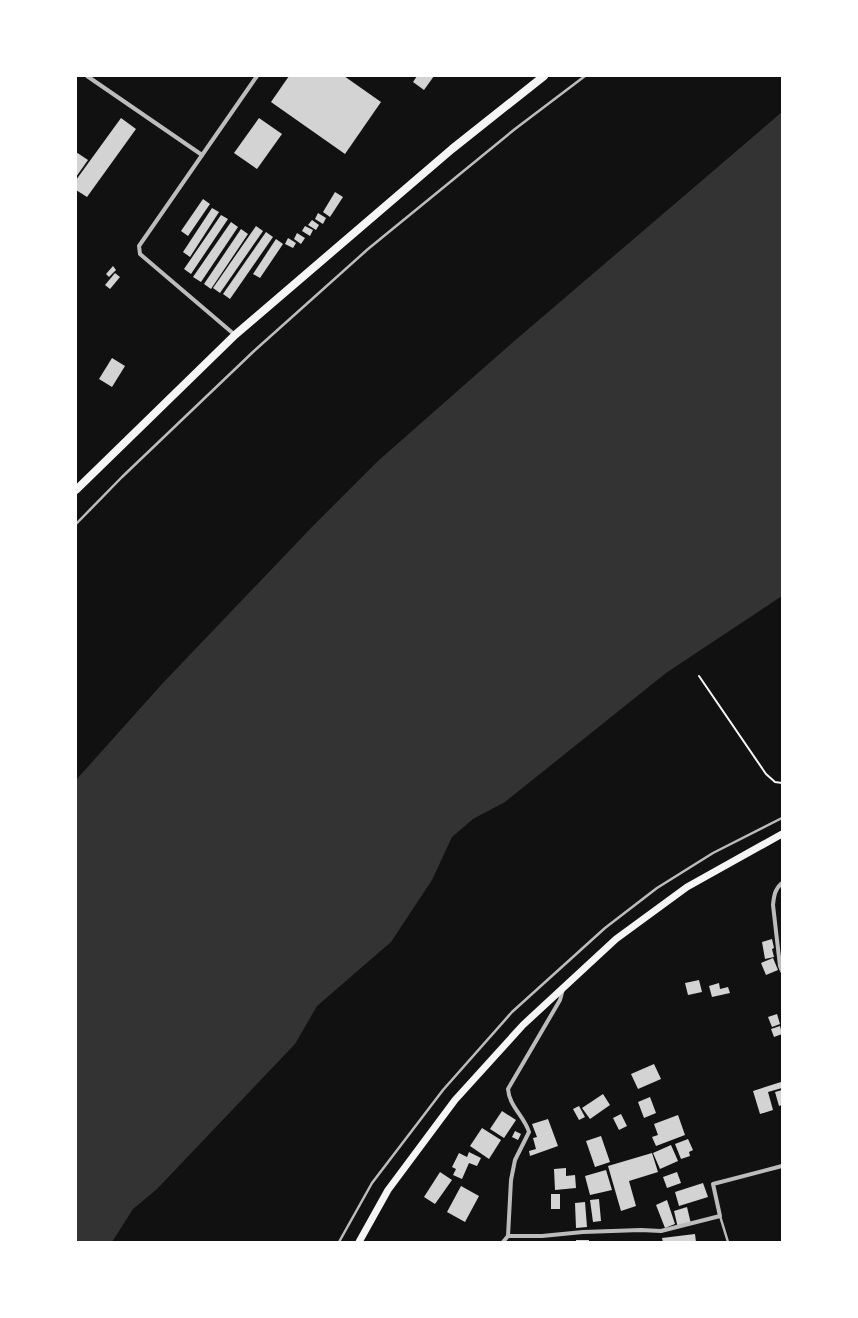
<svg xmlns="http://www.w3.org/2000/svg" width="858" height="1318" font-family="'Exo 2',sans-serif">
<rect width="100%" height="100%" fill="#111"/>
<!-- water -->
<polygon fill="#333" points="782,112 782,596 666,673 505,802 473,819 452,837 432,880 391,942 317,1006 295,1044 157,1189 133,1209 112,1242 76,1242 76,780 162,684 311,528 378,461 512,343"/>
<!-- building -->
<g fill="#d3d3d3">
<polygon points="289,76 344,76 381,102 345,154 271,102"/>
<polygon points="417,76 434,76 424,90 413,82"/>
<polygon points="121,118 136,129 87,197 76,190 76,180"/>
<polygon points="259,118 282,134 257,169 234,153"/>
<polygon points="76,152 88,160 76,177"/>
<polygon points="335,192 343,197 330,217 323,212"/>
<polygon points="203,199 210,204 188,236 181,231"/>
<polygon points="212,208 219,212 190,257 183,252"/>
<polygon points="318,213 326,218 323,224 315,219"/>
<polygon points="221,215 228,219 191,274 184,269"/>
<polygon points="312,220 319,225 316,230 308,225"/>
<polygon points="231,222 238,227 201,282 193,277"/>
<polygon points="256,226 263,231 220,293 213,288"/>
<polygon points="305,226 313,230 310,236 302,231"/>
<polygon points="241,229 248,234 211,289 204,284"/>
<polygon points="266,232 273,237 230,299 223,294"/>
<polygon points="297,233 305,238 301,244 294,239"/>
<polygon points="288,238 296,243 293,248 285,244"/>
<polygon points="276,239 283,244 260,278 253,274"/>
<polygon points="113,266 116,270 109,277 106,274"/>
<polygon points="115,273 120,277 110,289 105,285"/>
<polygon points="112,358 125,366 112,387 99,379"/>
<polygon points="772,939 774,948 772,949 774,957 765,959 762,942"/>
<polygon points="773,958 778,970 766,975 761,963"/>
<polygon points="699,980 702,992 688,995 685,983"/>
<polygon points="719,983 720,989 728,987 730,993 712,997 709,986"/>
<polygon points="777,1014 780,1024 772,1027 768,1017"/>
<polygon points="780,1026 782,1034 774,1037 771,1029"/>
<polygon points="654,1064 661,1079 638,1089 631,1074"/>
<polygon points="781,1082 782,1088 768,1092 773,1110 760,1114 753,1091"/>
<polygon points="782,1090 782,1105 779,1106 775,1092"/>
<polygon points="603,1094 610,1105 590,1119 582,1108"/>
<polygon points="650,1097 656,1113 644,1118 638,1102"/>
<polygon points="579,1106 585,1117 579,1120 573,1109"/>
<polygon points="502,1111 516,1120 504,1138 490,1129"/>
<polygon points="621,1114 627,1126 619,1130 613,1118"/>
<polygon points="678,1115 685,1135 656,1146 652,1137 658,1135 654,1124"/>
<polygon points="548,1119 558,1146 530,1156 529,1151 536,1149 533,1138 537,1137 532,1124"/>
<polygon points="482,1128 501,1140 489,1159 470,1146"/>
<polygon points="515,1131 521,1134 518,1140 512,1137"/>
<polygon points="601,1136 610,1162 595,1167 586,1141"/>
<polygon points="688,1139 693,1150 689,1152 690,1156 681,1159 675,1144"/>
<polygon points="671,1145 678,1161 660,1169 653,1153"/>
<polygon points="469,1152 481,1158 477,1166 469,1163 462,1179 453,1175 456,1169 452,1167 459,1153 467,1157"/>
<polygon points="652,1153 658,1172 629,1181 636,1206 621,1211 608,1166"/>
<polygon points="566,1168 566,1176 575,1175 576,1188 555,1190 554,1169"/>
<polygon points="606,1170 612,1190 590,1195 585,1176"/>
<polygon points="440,1172 452,1180 435,1204 424,1197"/>
<polygon points="677,1172 681,1183 667,1188 663,1177"/>
<polygon points="703,1183 708,1197 679,1206 675,1192"/>
<polygon points="461,1186 479,1196 465,1222 447,1212"/>
<rect x="551" y="1194" width="9" height="15"/>
<polygon points="599,1199 601,1221 593,1222 590,1200"/>
<polygon points="667,1200 675,1224 665,1228 656,1205"/>
<polygon points="585,1202 587,1227 576,1228 575,1203"/>
<polygon points="687,1207 691,1224 678,1228 674,1211"/>
<polygon points="695,1234 696,1242 663,1242 662,1238"/>
<rect x="576" y="1240" width="13" height="2"/>
</g>
<g fill="none" stroke-linecap="round" stroke-linejoin="round">
<!-- path -->
<polyline stroke="#f5f5f5" stroke-width="2" points="699,676 766,774 775,782 782,783"/>
<!-- service -->
<g stroke="#bcbcbc" stroke-width="2.5">
<polyline points="76,524 122,477 254,351 368,249 515,129 585,76"/>
<polyline points="720,1216 728,1242"/>
<polyline points="339,1242 372,1183 443,1090 512,1012 605,928 657,888 713,853 782,818"/>
</g>
<!-- minor -->
<g stroke="#bcbcbc" stroke-width="4">
<polyline points="87,76 202,155"/>
<polyline points="235,335 140,254 139,246 257,76"/>
<path d="M 782,883 C 775,889 774,895 773,905 L 780,966 L 782,971"/>
<polyline points="508,1236 542,1236 583,1232 641,1230 661,1231 720,1216 713,1184 782,1166"/>
<path d="M 503,1242 L 508,1236 L 511,1180 L 515,1160 L 529,1132 C 524,1116 509,1106 508,1089 L 560,1000 L 563,989"/>
</g>
<!-- secondary -->
<polyline stroke="#f5f5f5" stroke-width="7" points="359,1242 388,1190 455,1100 523,1025 616,939 687,887 782,834"/>
<!-- trunk -->
<polyline stroke="#f5f5f5" stroke-width="8" points="76,490 235,335 452,149 544,76"/>
</g>
<!-- border -->
<rect width="858" height="1318" fill="none" stroke="#ffffff" stroke-width="154"/>
</svg>
